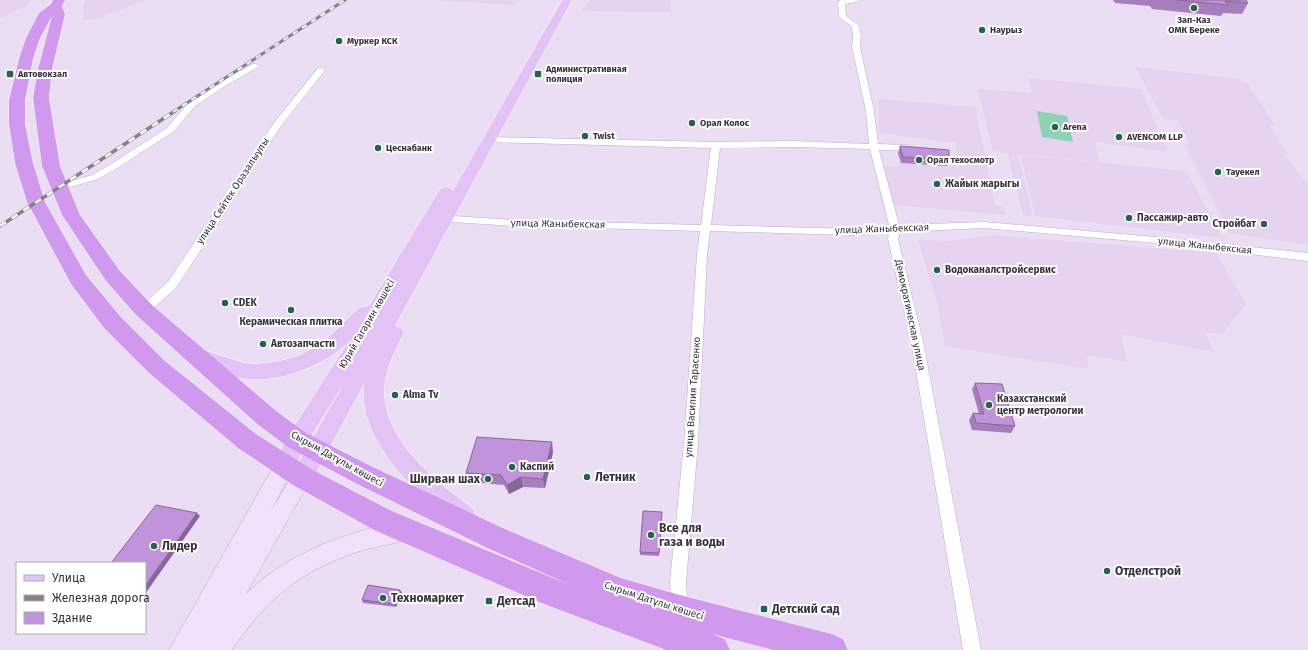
<svg xmlns="http://www.w3.org/2000/svg" width="1308" height="650" font-family="'Fira Sans',sans-serif">
<rect width="100%" height="100%" fill="#ebddf3"/>
<!-- built -->
<g fill="#e5d3f0">
<polygon points="0,0 31,0 26,6 0,18"/>
<polygon points="86,0 145,0 97,19 83,20 84,5"/>
<polygon points="434,0 518,0 515,5"/>
<polygon points="590,0 671,0 670,12 581,11"/>
<polygon points="1136,67 1240,79 1244,83 1247,83 1275,125 1269,125 1288,155 1285,155 1308,186 1308,245 1229,233 1184,144 1190,144 1178,121 1163,119"/>
<polygon points="1028,78 1141,89 1168,152 1095,142 1100,162 1018,154 1033,217 1023,215 1008,153 993,151 978,89 1032,93"/>
<polygon points="879,99 975,107 995,206 1003,207 1006,215 882,204 875,166 899,167 898,164 959,165 956,143 879,133"/>
<polygon points="1021,155 1186,171 1223,238 1035,216"/>
<polygon points="992,235 1216,253 1246,304 1222,334 1205,332 1214,352 1121,334 1127,362 1086,355 1089,369 945,346 937,302 918,240 951,241"/>
</g>
<!-- green -->
<polygon fill="#8fd1b3" points="1037,111 1067,116 1073,142 1042,137"/>
<g fill="none" stroke-linecap="round" stroke-linejoin="round">
<defs>
<g id="street">
<path d="M 841,0 L 860,0 L 857,2 L 845,4 L 846,16 L 859,26 L 861,36 L 860,47 L 874,111 L 878,144 L 909,145 L 914,148 L 909,151 L 879,150 L 899,225 L 984,222 L 1156,237 L 1308,253 L 1308,261 L 1156,243 L 984,228 L 900,232 L 898,239 L 923,341 L 981,650 L 963,650 L 911,341 L 888,239 L 889,232 L 854,235 L 710,231 L 707,255 L 698,443 L 686,582 L 688,611 L 686,617 L 680,619 L 674,617 L 672,611 L 670,582 L 684,443 L 697,255 L 700,231 L 515,226 L 438,221 L 433,218 L 438,215 L 515,220 L 701,225 L 711,148 L 486,142 L 484,140 L 486,138 L 489,137 L 716,142 L 792,141 L 869,144 L 866,111 L 852,47 L 853,36 L 852,27 L 839,17 L 838,2 ZM 792,147 L 870,149 L 889,225 L 854,229 L 711,225 L 720,148 Z"/>
<polygon points="253,64 256,64 260,66 225,86 195,106 173,132 114,170 98,179 60,190 57,189 55,187 57,185 92,175 108,166 167,128 189,102 219,82"/>
<polygon points="318,68 321,68 325,70 281,126 176,288 148,313 144,314 140,313 138,310 140,307 168,282 274,123"/>
</g>
<path id="secondary" d="M 284,457 L 291,460 L 294,466 L 271,511 L 295,471 L 302,468 L 309,471 L 312,477 L 246,594 C 281,559 327,540 375,527 C 388,524 401,518 414,523 L 417,530 L 414,537 C 396,544 378,546 360,551 C 300,571 267,598 232,650 L 169,650 L 277,460 Z"/>
<path id="primary" d="M 562,0 L 572,0 L 395,326 L 401,328 L 404,333 C 396,348 388,364 385,381 C 377,437 434,479 472,508 L 476,516 L 472,524 L 464,527 C 451,522 442,513 431,504 C 399,476 358,430 364,384 L 310,484 L 302,487 L 294,484 L 291,477 L 294,470 L 347,378 L 305,446 L 292,473 L 284,476 L 276,473 L 273,466 L 289,434 L 347,344 C 320,367 280,383 245,379 C 226,376 208,367 190,360 L 187,355 L 190,350 L 197,348 L 244,363 L 256,364 L 280,361 L 298,356 L 320,344 L 333,333 L 360,307 L 369,306 L 440,189 L 446,187 L 452,189 L 453,191 Z"/>
<path id="highway" d="M 53,0 L 65,0 L 62,6 L 65,14 L 52,69 L 49,98 L 60,166 L 80,215 L 120,271 L 152,305 L 275,410 L 306,433 L 371,466 L 505,529 L 621,578 L 680,595 L 832,634 L 843,639 L 848,650 L 773,650 L 712,634 L 725,639 L 730,650 L 666,650 L 541,603 L 372,529 L 293,485 L 238,448 L 149,373 L 104,328 L 71,284 L 27,202 L 15,163 L 9,124 L 9,100 L 19,59 L 26,38 L 39,13 L 51,4 ZM 52,16 L 38,69 L 33,98 L 42,166 L 62,215 L 106,281 L 136,315 L 257,424 L 288,447 L 353,482 L 485,547 L 570,585 L 392,511 L 311,469 L 256,434 L 165,361 L 120,316 L 86,275 L 45,202 L 33,163 L 25,124 L 25,100 L 33,59 L 40,38 Z"/>
</defs>
<!-- street casing -->
<use href="#street" stroke="#bcaec3" stroke-width="1"/>
<!-- secondary casing -->
<use href="#secondary" stroke="#bcaec3" stroke-width="1"/>
<!-- primary casing -->
<use href="#primary" stroke="#fff" stroke-width="1"/>
<!-- highway casing -->
<use href="#highway" stroke="#fff" stroke-width="1"/>
<!-- street -->
<use href="#street" fill="#fff" fill-rule="evenodd"/>
<!-- secondary -->
<use href="#secondary" fill="#f1e0fa" fill-rule="evenodd"/>
<!-- primary -->
<use href="#primary" fill="#e3c2f5" fill-rule="evenodd"/>
<!-- highway -->
<use href="#highway" fill="#d199ee" fill-rule="evenodd"/>
<defs>
<polyline id="rail-far1" points="173,112 345,0"/>
<polyline id="rail" points="0,226 175,111"/>
</defs>
<!-- rail-far1 casing -->
<use href="#rail-far1" stroke="#887f8d" stroke-width="3"/>
<!-- rail casing -->
<use href="#rail" stroke="#887f8d" stroke-width="3.5"/>
<!-- rail-far1 -->
<use href="#rail-far1" stroke="#fff" stroke-width="2" stroke-dasharray="5.5" stroke-linecap="butt"/>
<!-- rail -->
<use href="#rail" stroke="#fff" stroke-width="2.5" stroke-dasharray="7" stroke-linecap="butt"/>
</g>
<!-- wall -->
<g fill="#a67ebb">
<polygon points="1113,0 1246,0 1248,3 1242,14 1223,13 1221,16 1152,9 1150,6 1115,3"/>
<polygon points="900,146 949,159 947,166 901,163 898,153"/>
<polygon points="975,383 1015,426 1011,433 972,430 969,420 973,413 979,414 972,389"/>
<polygon points="553,452 545,488 523,487 509,494 504,485 469,482 466,473"/>
<polygon points="662,512 659,556 640,555 640,552"/>
<polygon points="400,590 402,593 396,607 363,603 362,600"/>
</g>
<!-- shaded-wall -->
<g fill="#876799">
<polygon points="552,442 553,452 545,488 543,479"/>
<polygon points="521,477 523,487 509,494 507,485"/>
<polygon points="197,513 200,516 145,594 145,586"/>
<polygon points="400,590 402,593 396,607 394,604"/>
</g>
<!-- building -->
<g fill="#c193da" stroke="#876799">
<polygon points="1177,0 1246,0 1248,3 1225,1 1228,5"/>
<polygon points="900,146 949,150 949,159 903,157"/>
<polygon points="975,383 1002,384 1015,426 976,423 973,413 984,414"/>
<polygon points="477,437 552,442 543,479 521,477 507,485 501,475 466,473"/>
<polygon points="156,505 197,513 145,586 145,563 111,563"/>
<polygon points="643,511 662,512 659,553 640,552"/>
<polygon points="368,585 400,590 394,604 362,600"/>
</g>
<!-- markers -->
<g fill="#29624b" stroke="#fff" stroke-width="1.5">
<circle cx="1194" cy="8" r="4"/>
<circle cx="982" cy="30" r="4"/>
<circle cx="339" cy="41" r="4"/>
<rect x="6" y="70" width="8" height="8" rx="2"/>
<rect x="534" y="70" width="8" height="8" rx="2"/>
<circle cx="692" cy="123" r="4"/>
<circle cx="1055" cy="127" r="4"/>
<circle cx="585" cy="136" r="4"/>
<circle cx="1119" cy="137" r="4"/>
<circle cx="378" cy="148" r="4"/>
<circle cx="919" cy="160" r="4"/>
<circle cx="1218" cy="172" r="4"/>
<circle cx="937" cy="184" r="4"/>
<circle cx="1129" cy="218" r="4"/>
<circle cx="1264" cy="224" r="4"/>
<circle cx="937" cy="270" r="4"/>
<circle cx="225" cy="303" r="4"/>
<circle cx="291" cy="310" r="4"/>
<circle cx="263" cy="344" r="4"/>
<circle cx="395" cy="395" r="4"/>
<circle cx="989" cy="405" r="4"/>
<circle cx="512" cy="467" r="4"/>
<circle cx="587" cy="477" r="4"/>
<circle cx="488" cy="479" r="4"/>
<circle cx="651" cy="535" r="4"/>
<circle cx="154" cy="546" r="4"/>
<circle cx="1107" cy="571" r="4"/>
<circle cx="383" cy="598" r="4"/>
<rect x="485" y="597" width="8" height="8" rx="2"/>
<rect x="760" y="605" width="8" height="8" rx="2"/>
</g>
<g text-anchor="middle" dominant-baseline="central" stroke-width="4" stroke-linejoin="round" paint-order="stroke">
<!-- far-poi labels -->
<g font-size="9" font-weight="bold" fill="#38333b" stroke="#fff" text-anchor="start">
<text x="1194" y="20" text-anchor="middle">Зап-Каз<tspan x="1194" dy="10">ОМК Береке</tspan></text>
<text x="990" y="30">Наурыз</text>
<text x="347" y="41">Муркер КСК</text>
<text x="546" y="69">Административная<tspan x="546" dy="10">полиция</tspan></text>
<text x="18" y="74">Автовокзал</text>
<text x="700" y="123">Орал Колос</text>
<text x="1063" y="127">Arena</text>
<text x="593" y="136">Twist</text>
<text x="1127" y="137">AVENCOM LLP</text>
<text x="386" y="148">Цеснабанк</text>
<text x="927" y="160">Орал техосмотр</text>
<text x="1226" y="172">Тауекел</text>
</g>
<!-- poi labels -->
<g font-size="10" font-weight="bold" fill="#38333b" stroke="#fff" text-anchor="start">
<text x="945" y="184">Жайык жарыгы</text>
<text x="1137" y="218">Пассажир-авто</text>
<text x="1256" y="224" text-anchor="end">Стройбат</text>
<text x="945" y="270">Водоканалстройсервис</text>
<text x="233" y="303">CDEK</text>
<text x="291" y="322" text-anchor="middle">Керамическая плитка</text>
<text x="271" y="344">Автозапчасти</text>
<text x="403" y="395">Alma Tv</text>
<text x="997" y="399">Казахстанский<tspan x="997" dy="12">центр метрологии</tspan></text>
<text x="520" y="467">Каспий</text>
</g>
<!-- street labels -->
<g font-size="10" fill="#38333b" stroke="#fff">
<text transform="translate(233 191) rotate(-57)">улица Сейтек Оразалыулы</text>
<text transform="translate(558 224) rotate(1)">улица Жаныбекская</text>
<text transform="translate(882 229) rotate(-2)">улица Жаныбекская</text>
<text transform="translate(1205 246) rotate(6)">улица Жаныбекская</text>
<text transform="translate(910 315) rotate(78)">Демократическая улица</text>
<text transform="translate(367 324) rotate(-60)">Юрий Гагарин көшесі</text>
<text transform="translate(693 397) rotate(-86)">улица Василия Тарасенко</text>
<text transform="translate(337 459) rotate(29)">Сырым Датұлы көшесі</text>
<text transform="translate(654 601) rotate(18)">Сырым Датұлы көшесі</text>
</g>
<!-- near-poi labels -->
<g font-size="12" font-weight="bold" fill="#38333b" stroke="#fff" text-anchor="start">
<text x="595" y="477">Летник</text>
<text x="480" y="479" text-anchor="end">Ширван шах</text>
<text x="659" y="528">Все для<tspan x="659" dy="14">газа и воды</tspan></text>
<text x="162" y="546">Лидер</text>
<text x="1115" y="571">Отделстрой</text>
<text x="391" y="598">Техномаркет</text>
<text x="497" y="601">Детсад</text>
<text x="772" y="609">Детский сад</text>
</g>
</g>
<!-- legend -->
<rect x="16" y="562" width="130" height="72" fill="#ffffff" stroke="#afadb1"/>
<rect x="24" y="575" width="20" height="6" fill="#e3c2f5" stroke="#afadb1"/>
<text x="52" y="582" font-size="12" fill="#38333b">Улица</text>
<rect x="24" y="595" width="20" height="6" fill="#887f8d" stroke="#afadb1"/>
<text x="52" y="602" font-size="12" fill="#38333b">Железная дорога</text>
<rect x="24" y="612" width="20" height="12" fill="#c193da" stroke="#afadb1"/>
<text x="52" y="622" font-size="12" fill="#38333b">Здание</text>
</svg>
